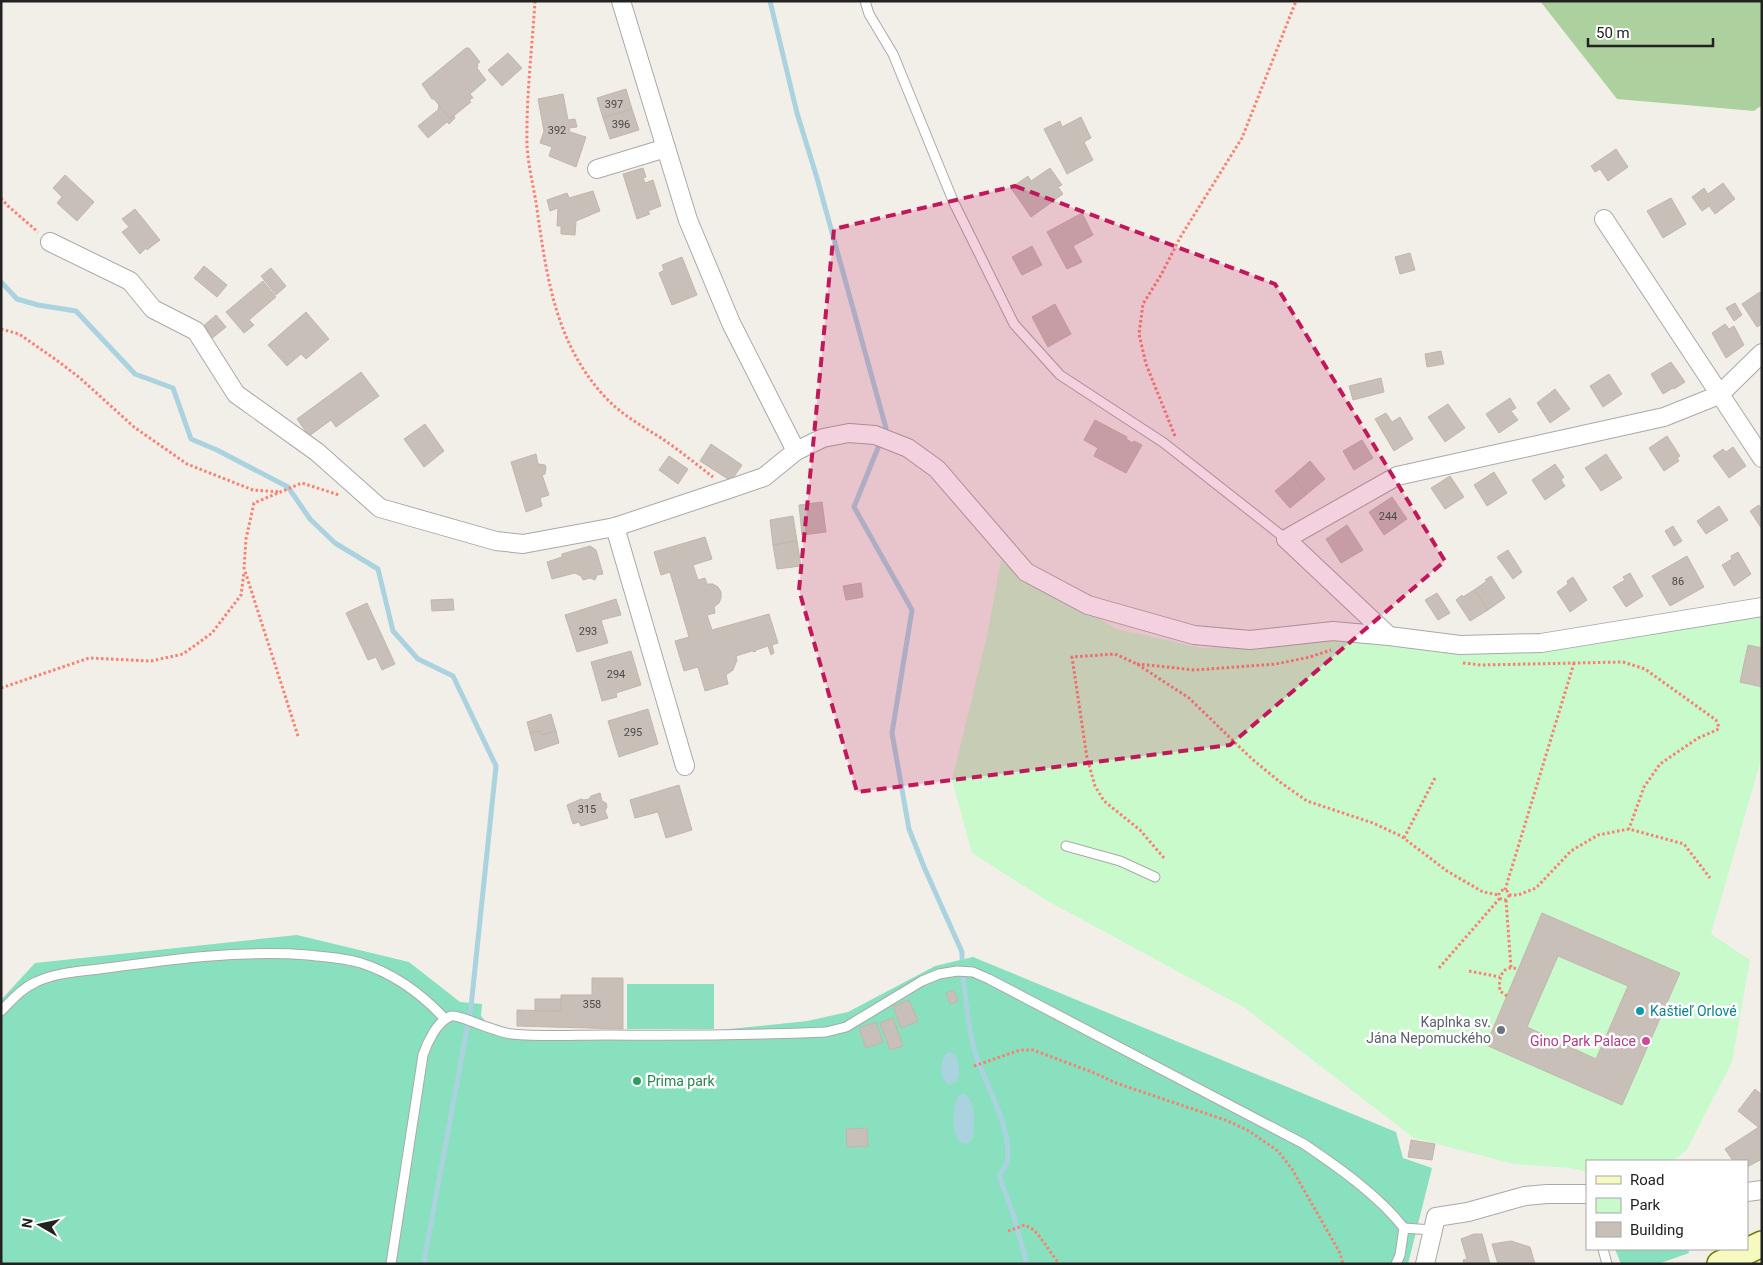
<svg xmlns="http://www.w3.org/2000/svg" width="1763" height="1265" font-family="Roboto,sans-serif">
<rect width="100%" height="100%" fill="#f2efe9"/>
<!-- forest -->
<polygon fill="#add19e" points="1540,1 1762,1 1762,105 1754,111 1617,99"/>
<!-- park -->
<polygon fill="#c8facc" points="1001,560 1018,576 1044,592 1077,606 1117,629 1201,648 1235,647 1337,639 1370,640 1425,651 1542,652 1762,616 1762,756 1711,934 1750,960 1732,1062 1686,1151 1672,1161 1587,1161 1587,1172 1571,1168 1514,1164 1414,1138 1245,1008 1046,900 972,853 952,780 987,636"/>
<!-- pitch -->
<g fill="#88e0be">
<polygon points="297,935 409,962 460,1002 482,1004 481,1016 488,1024 516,1030 720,1030 807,1021 848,1012 935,966 973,957 1396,1132 1403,1158 1432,1168 1408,1264 1,1264 1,1000 35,963"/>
<rect x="627" y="984" width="87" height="45"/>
<polygon points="1615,1249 1688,1249 1689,1253 1658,1264 1621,1264"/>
</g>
<!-- water -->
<g fill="#aad3df">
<path d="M 949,1051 L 957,1057 C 959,1068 963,1080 950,1085 C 938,1080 939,1058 949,1051 Z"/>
<path d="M 965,1094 C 977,1104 974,1124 973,1138 L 967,1144 L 959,1142 C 952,1130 951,1107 959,1095 Z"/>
</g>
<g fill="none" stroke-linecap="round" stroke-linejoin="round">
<!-- stream -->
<g stroke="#aad3df" stroke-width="5">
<polyline points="770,1 797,113 817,178 886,428 854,507 912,610 892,733 909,829 924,867 962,952 962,958"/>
<polyline points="1,282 17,299 38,305 76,311 135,374 173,388 191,439 217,450 288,487 310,519 335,543 378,569 393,631 418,659 453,676 496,766 471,1007 424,1261 426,1264"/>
<path d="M 963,977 C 966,1002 968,1028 975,1052 C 985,1085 1013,1128 1007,1162 C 1006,1167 1002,1171 999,1175 L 1014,1217 L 1027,1264"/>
</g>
</g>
<!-- building -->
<g fill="#c7bfb8" stroke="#c4b6ab" fill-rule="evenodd">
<polygon points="466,48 469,48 480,62 477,64 478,66 477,68 486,80 470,94 473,98 469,100 471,102 450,119 434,99 432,99 422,84"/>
<polygon points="508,53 522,68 502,86 488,70"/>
<polygon points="626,89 632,109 603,118 597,98"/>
<polygon points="563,94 568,120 575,119 577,127 569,128 570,132 586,137 576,167 549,156 552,147 540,143 544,131 538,99"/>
<polygon points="439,105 450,119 454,116 455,118 449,124 447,122 428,138 418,126 438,110"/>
<polygon points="632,109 639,130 610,139 603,118"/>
<polygon points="1081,117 1091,138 1084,142 1093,160 1067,174 1044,129 1060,121 1062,127"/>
<polygon points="1616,149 1628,167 1608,181 1600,169 1595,172 1591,166"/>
<polygon points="643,168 646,177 643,178 645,183 653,180 661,206 648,211 650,214 637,219 623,174"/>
<polygon points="1050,168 1062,185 1058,187 1063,194 1031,217 1011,188 1028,176 1031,181"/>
<polygon points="65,175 94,202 77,221 57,203 62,197 53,188"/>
<polygon points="1723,183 1735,199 1715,214 1709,206 1702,211 1692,197 1704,188 1708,194"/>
<polygon points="593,191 600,211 576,221 575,235 561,234 561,226 557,226 558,208 550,211 547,200 567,193 569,198"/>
<polygon points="1671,198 1686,224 1663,238 1647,211"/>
<polygon points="135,209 160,240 147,250 146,248 140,254 122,232 129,227 122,219"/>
<polygon points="1082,213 1093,235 1073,246 1082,262 1067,269 1047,232"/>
<polygon points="1032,246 1042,265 1022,275 1012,257"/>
<polygon points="1410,253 1415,270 1400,274 1395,257"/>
<polygon points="682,257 697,295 672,305 659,273 664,270 662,265"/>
<polygon points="204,266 227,285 217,297 194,278"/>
<polygon points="271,268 286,286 276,295 261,276"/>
<polygon points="263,281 276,297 249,320 254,325 244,333 226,312"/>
<polygon points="1760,292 1762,294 1762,324 1757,327 1742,304"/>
<polygon points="1735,303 1742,315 1734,321 1726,308"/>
<polygon points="1055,304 1071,334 1048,347 1032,317"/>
<polygon points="306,312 329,339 306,359 301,354 287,366 268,345"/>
<polygon points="216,315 226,327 210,340 201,328"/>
<polygon points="1725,324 1729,329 1734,326 1744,345 1726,358 1712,333"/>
<polygon points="1441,351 1444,364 1427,367 1425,354"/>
<polygon points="1671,362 1685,382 1674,389 1673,388 1663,394 1651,374"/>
<polygon points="361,372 379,396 336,427 331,420 309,436 297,419"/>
<polygon points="1609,374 1622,394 1603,407 1590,386"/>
<polygon points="1381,378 1384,392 1353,400 1349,386"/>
<polygon points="1555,389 1570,409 1550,423 1537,403"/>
<polygon points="1510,398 1516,408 1511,411 1518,420 1499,433 1486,414"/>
<polygon points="1448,404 1465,428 1445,442 1428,417"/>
<polygon points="1386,413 1392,422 1400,417 1413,439 1394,451 1375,419"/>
<polygon points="1095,420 1127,437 1126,439 1133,443 1134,441 1142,445 1126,473 1094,456 1098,448 1084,440"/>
<polygon points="425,424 444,451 424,467 404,439"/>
<polygon points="1667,436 1680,456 1677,458 1679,461 1664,471 1649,448"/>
<polygon points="1362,440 1373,458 1354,470 1343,451"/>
<polygon points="711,444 742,465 731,481 700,461"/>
<polygon points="1733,447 1746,466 1729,478 1713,456 1723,449 1726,452"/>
<polygon points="536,454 538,464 545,465 546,467 545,474 542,475 549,495 540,498 542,506 526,512 511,462"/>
<polygon points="1606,454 1622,478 1601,491 1585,468"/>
<polygon points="669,456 688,469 678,484 659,470"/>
<polygon points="1310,461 1325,479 1307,494 1293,476"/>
<polygon points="1555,464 1564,477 1561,480 1565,486 1545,500 1532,480"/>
<polygon points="1494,472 1507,493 1487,506 1474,485"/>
<polygon points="1293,476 1307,494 1290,508 1275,491"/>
<polygon points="1450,476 1464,497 1445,509 1431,488"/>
<polygon points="1392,497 1407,519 1384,535 1369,512"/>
<polygon points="822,502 826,532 802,535 799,505"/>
<polygon points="1759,505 1762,509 1762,529 1750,511"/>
<polygon points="1719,506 1728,520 1706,534 1697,521"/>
<polygon points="793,516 797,541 773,545 770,520"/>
<polygon points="1347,525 1363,550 1341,563 1326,539"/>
<polygon points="1673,526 1682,541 1674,546 1665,531"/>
<polygon points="705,537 712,559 693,565 698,580 705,578 707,584 713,584 718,587 721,592 721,598 719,603 714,607 715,613 707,615 712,630 769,614 778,643 772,645 774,653 771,655 768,646 756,650 755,652 752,651 736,656 737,660 733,670 726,675 728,684 705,691 698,667 684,671 675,641 689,637 670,572 661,575 654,552"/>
<polygon points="797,541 801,566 777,569 773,545"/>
<polygon points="590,546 596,550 603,574 597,575 595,580 590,578 583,580 581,576 575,573 552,579 547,562 562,557 562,554"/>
<polygon points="1508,550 1522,572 1513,579 1497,557"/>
<polygon points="1738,552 1751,574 1734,586 1722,565 1732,559 1731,556"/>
<polygon points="1687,556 1704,587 1670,606 1652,576"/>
<polygon points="1630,573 1643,596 1626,607 1613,587 1625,580 1623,577"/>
<polygon points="1491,576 1505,598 1488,610 1474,590 1487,581 1485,580"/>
<polygon points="1573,577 1587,600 1570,612 1557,592 1568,584 1567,581"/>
<polygon points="861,583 863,597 846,600 843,586"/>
<polygon points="1474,590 1488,610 1470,621 1456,600 1462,595 1463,597"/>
<polygon points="1437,593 1450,613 1438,620 1425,600"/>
<polygon points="453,599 454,610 432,611 431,600"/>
<polygon points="616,599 621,615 601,620 608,643 577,652 565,615"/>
<polygon points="367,603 395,664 382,670 376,657 368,660 346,613"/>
<polygon points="1748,645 1762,648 1762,687 1740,682"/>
<polygon points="631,651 641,685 616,693 617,697 602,701 591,662"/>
<polygon points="648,709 658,744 619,757 608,721"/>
<polygon points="551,714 556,731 542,735 540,731 530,733 527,722"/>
<polygon points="540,731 542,735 556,731 559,743 535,751 530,733"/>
<polygon points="679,785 692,830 666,838 658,812 635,818 630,800"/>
<polygon points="600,793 602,801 606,803 607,807 605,811 608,818 581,826 579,822 573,824 567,805 581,799 584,800 589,799 591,796"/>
<path d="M 1542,913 L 1680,973 L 1622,1105 L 1486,1045 ZM 1558,956 L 1628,986 L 1596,1059 L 1527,1027 Z"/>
<polygon points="592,978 623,978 623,1029 517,1026 517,1010 561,1011 561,995 592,995"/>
<polygon points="954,990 958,1001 950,1004 946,993"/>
<rect x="535" y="999" width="26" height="12"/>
<polygon points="909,1000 918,1021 901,1028 893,1006"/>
<polygon points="893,1018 903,1046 890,1050 880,1023"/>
<polygon points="876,1022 883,1042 866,1048 859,1028"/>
<polygon points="1755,1089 1762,1095 1762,1125 1758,1127 1738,1111"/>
<polygon points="1762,1125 1762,1159 1747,1167 1747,1161 1733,1161 1725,1149"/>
<polygon points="867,1128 868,1146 847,1147 846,1129"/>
<polygon points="1411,1140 1435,1144 1432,1160 1408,1157"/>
<polygon points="1474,1234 1482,1234 1490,1264 1464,1264 1463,1260 1467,1259 1461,1239"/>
<polygon points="1511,1241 1530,1247 1535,1264 1498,1264 1492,1244"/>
</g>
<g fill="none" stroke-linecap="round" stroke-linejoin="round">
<defs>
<g id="service">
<polyline points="865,1 869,14 893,54 954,203 1014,324 1060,375 1164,443 1286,539"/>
<polyline points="1066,846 1120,861 1155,877"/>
<path d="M 1,1011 C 12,1000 22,988 36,982 C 57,972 84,971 107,968 C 173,959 241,950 308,955 C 325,957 345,958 361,963 C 395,974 421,993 445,1019"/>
<polyline points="1603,1249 1607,1264"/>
<path d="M 391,1264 L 423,1055 C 427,1043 437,1021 451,1016 C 458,1014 497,1033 512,1034 C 543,1037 575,1035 606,1035 C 680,1036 753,1035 826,1032 L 846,1027 L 922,981 L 939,974 L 957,971 L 973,972 L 989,979 L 1304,1144 C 1338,1167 1378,1195 1404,1228"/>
<polyline points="1396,1264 1400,1255 1404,1228 1432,1230"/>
</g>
<g id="minor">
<polyline points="621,1 688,220 731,323 796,451"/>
<polyline points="597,169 666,148"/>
<polyline points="1604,219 1762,458"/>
<polyline points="50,242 130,281 153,309 196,331 236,394 317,452 380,508 496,541 523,544 615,527 729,489 764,477 796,451 823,438 849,433 875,435 908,448 937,469 1026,572 1088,605 1194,635 1250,640 1333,631 1389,636"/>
<polyline points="1762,353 1719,395 1664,417 1397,476 1286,539 1389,636 1460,645 1541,643 1762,607"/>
<polyline points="615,527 685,766"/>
<polyline points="1747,1192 1762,1190"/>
<polyline points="1425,1264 1436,1217 1468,1212 1525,1196 1547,1194 1587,1194"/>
</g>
<polyline id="secondary" points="1720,1264 1762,1244"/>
</defs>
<!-- service casing -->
<use href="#service" stroke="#a9a9a9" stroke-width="11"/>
<!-- minor casing -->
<use href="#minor" stroke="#a9a9a9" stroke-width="20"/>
<!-- secondary casing -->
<use href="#secondary" stroke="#707d05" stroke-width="28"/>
<!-- path -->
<g stroke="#fa8072" stroke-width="3" stroke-dasharray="2.5 2.5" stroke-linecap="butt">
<path d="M 535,1 C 532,49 526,98 527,145 C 528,166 534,188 537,209 C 547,279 556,345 606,398 C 622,415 642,426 661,438 C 679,450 696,464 713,477"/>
<polyline points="1,198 8,206 38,232"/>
<polyline points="1,329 19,334 55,359 80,378 134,427 187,464 253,490 281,492"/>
<polyline points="1175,436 1146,364 1139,334 1143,304 1161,275 1181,236 1242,138 1296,1"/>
<polyline points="1463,663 1481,665 1623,662 1645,669 1716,720 1719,727 1717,730 1698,738 1660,764 1644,787 1629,829"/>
<polyline points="1137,664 1195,670 1276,664 1310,657 1331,650"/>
<polyline points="1,688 89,658 151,661 183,654 212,633 241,595 244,572"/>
<polyline points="298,736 244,568 246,539 254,503 302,483 339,495"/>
<polyline points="1404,838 1436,776"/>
<polyline points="1164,858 1140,830 1104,801 1095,786 1087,758 1072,657 1115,654 1137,664 1189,698 1252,759 1280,782 1307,801 1373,823 1401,836 1447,871 1483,892 1499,895"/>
<circle cx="1504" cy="895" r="5"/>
<polyline points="1505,890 1574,663"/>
<polyline points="1509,895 1518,895 1536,888 1571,851 1598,835 1629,829 1684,844 1710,878"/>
<polyline points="1506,900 1511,968"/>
<polyline points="1439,968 1500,898"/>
<polyline points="1469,971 1500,977"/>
<path d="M 1507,996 L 1500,991 C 1498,978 1502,964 1518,969"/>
<polyline points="974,1066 1020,1050 1033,1050 1092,1072 1116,1083 1228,1121 1249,1131 1278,1151 1292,1169 1340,1253 1343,1264"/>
<polyline points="1008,1231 1025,1225 1034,1230 1040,1237 1059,1264"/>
</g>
<!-- service -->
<use href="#service" stroke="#fff" stroke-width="9"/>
<!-- minor -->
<use href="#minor" stroke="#fff" stroke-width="18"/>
<!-- secondary -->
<use href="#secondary" stroke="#f7fabf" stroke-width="25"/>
</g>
<!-- marked area -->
<path fill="#c2185b" fill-opacity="0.2" stroke="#c2185b" stroke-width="4" stroke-dasharray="10 6" stroke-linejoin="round" d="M 1015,186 L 1275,284 L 1445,561 L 1230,745 L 857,792 L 799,590 L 834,229 Z"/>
<!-- markers -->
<circle fill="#0f9aa8" stroke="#fff" stroke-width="2" cx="1640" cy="1011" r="5"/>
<circle fill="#6b7280" stroke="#fff" stroke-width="2" cx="1501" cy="1030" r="5"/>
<circle fill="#d1479c" stroke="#fff" stroke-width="2" cx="1646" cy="1041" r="5"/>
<circle fill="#2e9e5b" stroke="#fff" stroke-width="2" cx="637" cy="1081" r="5"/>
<g text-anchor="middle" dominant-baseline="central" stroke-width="5" stroke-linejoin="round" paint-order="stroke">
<!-- number labels -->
<g font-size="11" fill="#4b4948">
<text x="614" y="104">397</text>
<text x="621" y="124">396</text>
<text x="557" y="130">392</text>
<text x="1388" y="516">244</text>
<text x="1678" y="581">86</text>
<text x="588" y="631">293</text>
<text x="616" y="674">294</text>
<text x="633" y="732">295</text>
<text x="587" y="809">315</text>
<text x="592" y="1004">358</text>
</g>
<!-- culture labels -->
<g font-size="14" fill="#0d838f" stroke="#fff" text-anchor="start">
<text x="1650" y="1011">Kaštieľ Orlové</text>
</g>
<!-- worship labels -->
<g font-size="14" fill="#5b616d" stroke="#fff" text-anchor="end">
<text x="1491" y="1022">Kaplnka sv.<tspan x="1491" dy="16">Jána Nepomuckého</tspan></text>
</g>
<!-- hotel labels -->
<g font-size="14" fill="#b23c85" stroke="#fff" text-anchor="end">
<text x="1636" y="1041">Gino Park Palace</text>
</g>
<!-- leisure labels -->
<g font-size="14" fill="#27864d" stroke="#fff" text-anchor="start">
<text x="647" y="1081">Prima park</text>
</g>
</g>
<!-- border -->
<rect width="1763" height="1265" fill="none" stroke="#222222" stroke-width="5"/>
<!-- legend -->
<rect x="1586" y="1160" width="162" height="90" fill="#ffffff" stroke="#a7a7a7"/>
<rect x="1596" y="1176" width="25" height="8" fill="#f7fabf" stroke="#a7a7a7"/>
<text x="1630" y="1185" font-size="15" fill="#222222">Road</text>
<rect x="1596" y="1198" width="25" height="15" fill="#c8facc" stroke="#a7a7a7"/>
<text x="1630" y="1210" font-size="15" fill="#222222">Park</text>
<rect x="1596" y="1222" width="25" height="15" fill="#c7bfb8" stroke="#a7a7a7"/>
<text x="1630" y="1235" font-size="15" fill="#222222">Building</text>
<!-- north arrow -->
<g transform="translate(40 1225) rotate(279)" stroke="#ffffff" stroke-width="4" paint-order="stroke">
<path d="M0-4L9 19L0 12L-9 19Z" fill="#222222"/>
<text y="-8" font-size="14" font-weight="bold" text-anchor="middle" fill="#222222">N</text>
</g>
<!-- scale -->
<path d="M1588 38v8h125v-8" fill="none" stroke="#222222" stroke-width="2.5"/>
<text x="1596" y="38" font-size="15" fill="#222222" stroke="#ffffff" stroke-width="4" paint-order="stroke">50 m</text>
</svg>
